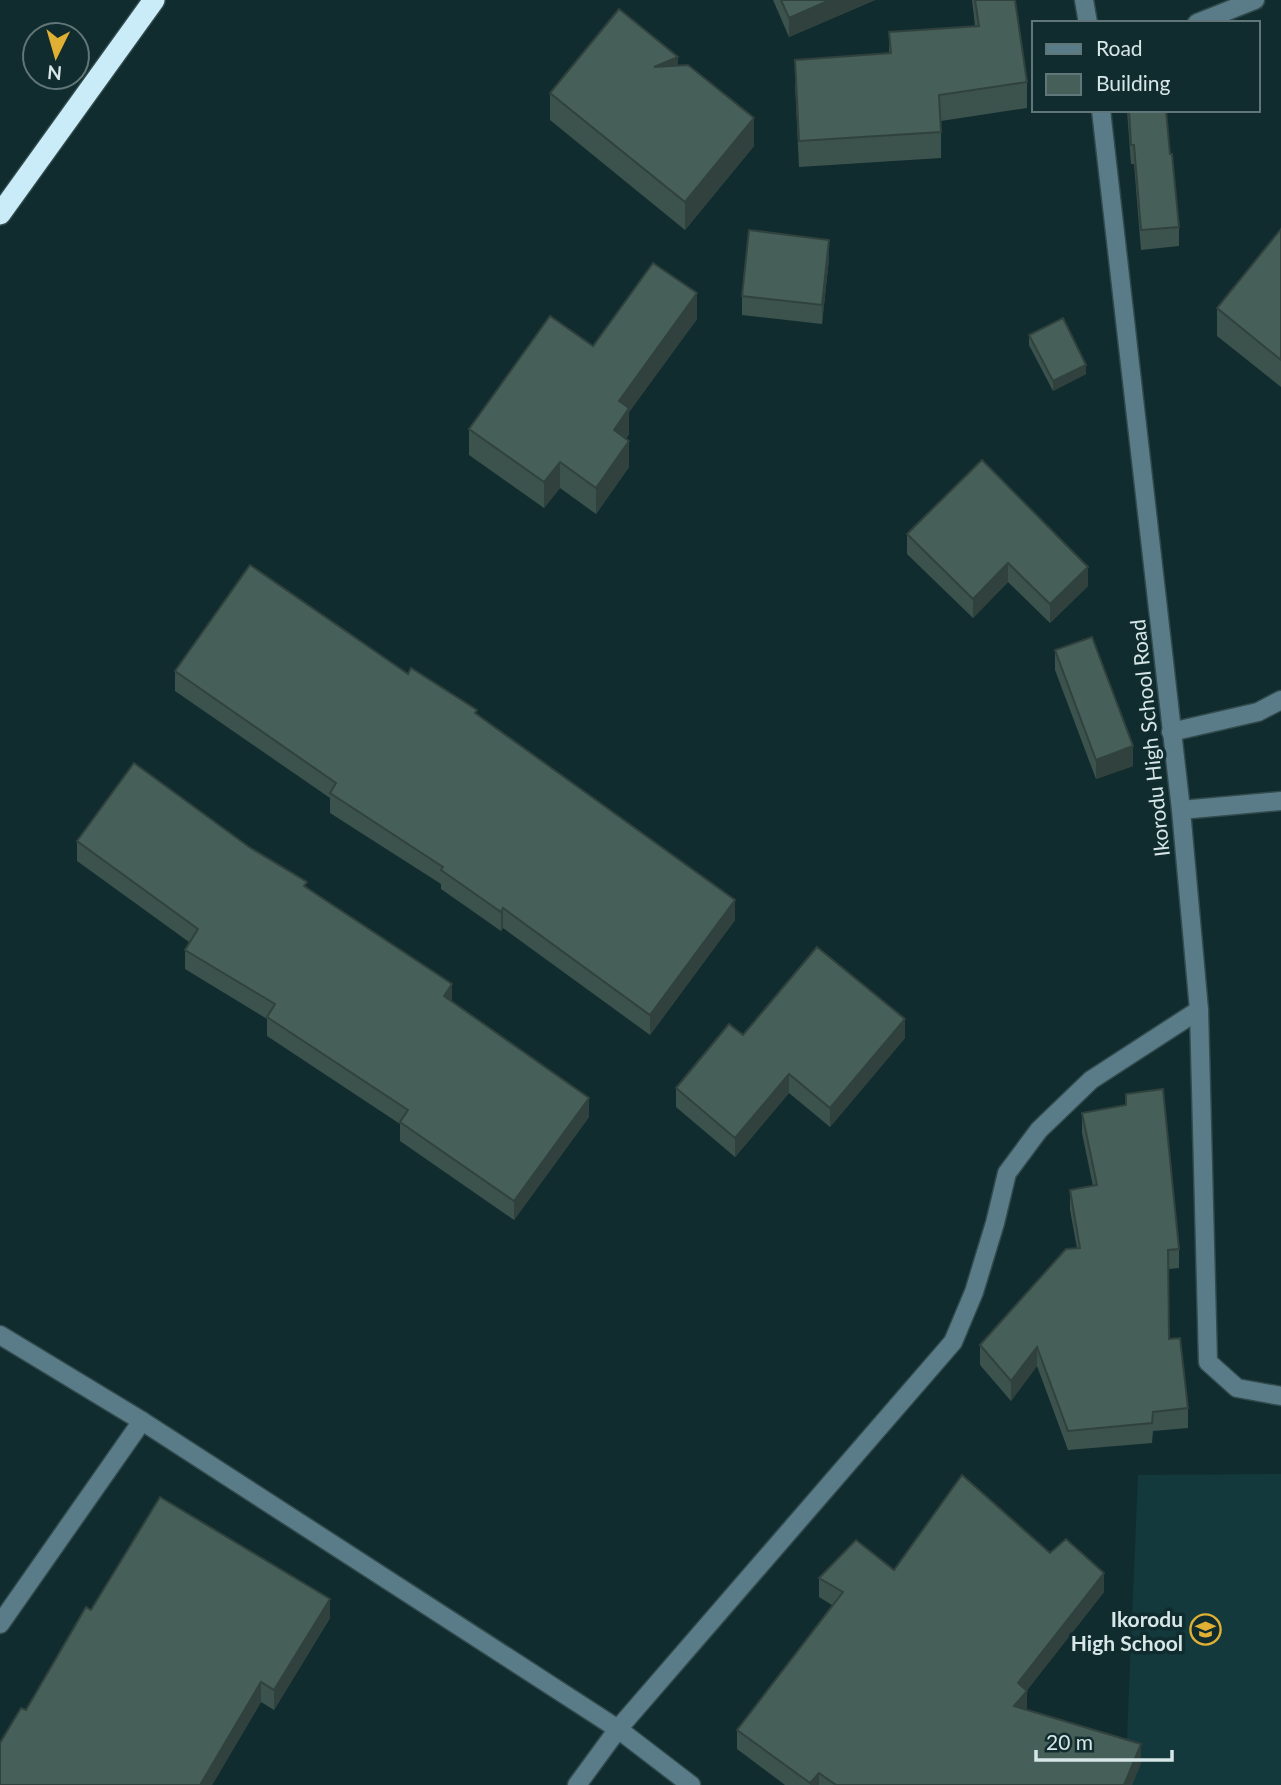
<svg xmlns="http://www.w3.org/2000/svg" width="1281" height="1785" font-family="Lato,sans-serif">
<rect width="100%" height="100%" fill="#112c2e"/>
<!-- built -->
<polygon fill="#13393c" points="1281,1474 1281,1785 1125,1785 1138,1475"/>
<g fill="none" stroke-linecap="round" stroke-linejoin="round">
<defs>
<g id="minor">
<polyline points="1084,0 1088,23"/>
<polyline points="1197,23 1255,0"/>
<polyline points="1101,110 1181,810 1199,1010 1208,1362 1237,1388 1281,1396"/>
<polyline points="1171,732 1258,712 1281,700"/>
<polyline points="1181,810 1281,801"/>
<polyline points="0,1335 142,1421 618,1729 691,1785"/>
<polyline points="0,1624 142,1421"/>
<polyline points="577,1785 618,1729 953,1342 974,1292 995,1223 1007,1173 1039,1130 1091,1080 1199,1010"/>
</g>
<polyline id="highway" points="0,214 154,0"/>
</defs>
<!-- minor casing -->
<use href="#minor" stroke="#314a4c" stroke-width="21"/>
<!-- highway casing -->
<use href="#highway" stroke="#314a4c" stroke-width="24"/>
<!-- minor -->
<use href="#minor" stroke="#5a7c89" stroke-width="18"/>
<!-- highway -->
<use href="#highway" stroke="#caebf8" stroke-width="21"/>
</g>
<!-- wall -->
<g fill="#3c524d">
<polygon points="773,0 875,0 789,37"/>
<polygon points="972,0 1015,0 1027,82 1027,108 941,121 941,158 799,167 795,85 795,60 889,53 889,32 975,26"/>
<polygon points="678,66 754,146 685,230 550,120 550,93"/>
<polygon points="1127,110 1166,110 1170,154 1179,227 1179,246 1141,250 1134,164 1131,164"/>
<polygon points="1281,229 1281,387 1217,336 1217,308"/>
<polygon points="829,259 822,324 742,315 742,296"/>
<polygon points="697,319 629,412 629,434 626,439 629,467 596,514 560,488 544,508 469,455 469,429 593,346"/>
<polygon points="1029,335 1086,374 1053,391 1029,345"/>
<polygon points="907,534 1088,567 1088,586 1050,623 1008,582 973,618 907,554"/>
<polygon points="1055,650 1133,766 1096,779 1055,670"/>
<polygon points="175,671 408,674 477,714 735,920 650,1035 503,928 501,931 441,889 441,884 330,813 330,798 175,691"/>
<polygon points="77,841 249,847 307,887 452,1002 589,1117 514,1220 400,1141 400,1124 267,1036 267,1019 185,969 185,950 189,942 77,861"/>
<polygon points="743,1035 905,1038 830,1127 789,1093 735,1157 676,1107 676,1088"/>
<polygon points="1126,1094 1179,1249 1179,1268 1169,1269 1169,1339 1188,1408 1188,1428 1153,1431 1152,1443 1068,1450 1037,1366 1011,1401 980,1365 980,1345 1077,1248 1070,1210 1070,1190 1093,1186 1082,1133 1082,1113 1126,1105"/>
<polygon points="1050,1553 1104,1592 1027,1690 1027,1710 1141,1763 1132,1785 785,1785 737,1749 737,1730 832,1605 819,1597 819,1578"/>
<polygon points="91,1610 330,1618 274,1710 261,1702 212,1785 0,1785 26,1710"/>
</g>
<!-- shaded-wall -->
<g fill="#31423e">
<polygon points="830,0 875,0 789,37 789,18"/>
<polygon points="678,57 678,85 654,67"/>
<polygon points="754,118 754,146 685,230 685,202"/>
<polygon points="829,240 829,259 822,324 822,305"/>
<polygon points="697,293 697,319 629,412 629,434 614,456 614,430 619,401"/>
<polygon points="1086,365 1086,374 1053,391 1053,381"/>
<polygon points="629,441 629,467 596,514 596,488"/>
<polygon points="560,462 560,488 544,508 544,482"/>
<polygon points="1008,563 1008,582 973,618 973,599"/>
<polygon points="1088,567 1088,586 1050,623 1050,604"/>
<polygon points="1133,746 1133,766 1096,779 1096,760"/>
<polygon points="735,900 735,920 650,1035 650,1015"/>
<polygon points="503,908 503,928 501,931 501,912"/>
<polygon points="452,984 452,1003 444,996"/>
<polygon points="905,1019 905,1038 830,1127 830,1108"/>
<polygon points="789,1074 789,1093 735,1157 735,1138"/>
<polygon points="589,1098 589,1117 514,1220 514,1201"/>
<polygon points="1037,1347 1037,1366 1011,1401 1011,1381"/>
<polygon points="1104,1573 1104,1592 1025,1693 1027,1691 1027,1710 1014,1706 1018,1683"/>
<polygon points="330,1599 330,1618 274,1710 274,1690"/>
<polygon points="261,1682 261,1702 212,1785 200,1785"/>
<polygon points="1141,1744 1141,1763 1132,1785 1124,1785"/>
<polygon points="819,1773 819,1785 810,1785 810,1783"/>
</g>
<!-- building -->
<g fill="#465f59" stroke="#31423e" stroke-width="2">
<polygon points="781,0 830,0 789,18"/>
<polygon points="975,0 1015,0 1027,82 939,95 941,132 799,141 795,60 891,53 889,32 979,26"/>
<polygon points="619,9 678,57 654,67 688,65 754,118 685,202 550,93"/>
<polygon points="1129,110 1166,110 1170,154 1172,154 1179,227 1141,230 1134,145 1131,145"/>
<polygon points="1281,229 1281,360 1217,308"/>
<polygon points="749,230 829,240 822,305 742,296"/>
<polygon points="653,263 697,293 619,401 629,408 614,430 629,441 596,488 560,462 544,482 469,429 550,316 593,346"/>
<polygon points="1063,318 1086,365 1053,381 1029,335"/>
<polygon points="982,460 1088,567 1050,604 1008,563 973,599 907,534"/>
<polygon points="250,565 408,674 411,668 477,710 475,713 735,900 650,1015 503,908 501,912 441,870 443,867 330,793 336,783 175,671"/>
<polygon points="1092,637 1133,746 1096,760 1055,650"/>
<polygon points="134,763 249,847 307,882 304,886 452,984 444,996 589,1098 514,1201 400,1122 408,1110 267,1017 275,1004 185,950 198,929 77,841"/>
<polygon points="817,947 905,1019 830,1108 789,1074 735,1138 676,1088 729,1024 743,1035"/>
<polygon points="1163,1089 1179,1249 1168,1250 1169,1339 1180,1338 1188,1408 1153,1412 1152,1423 1068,1431 1037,1347 1011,1381 980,1345 1066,1249 1080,1248 1070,1190 1097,1185 1082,1113 1126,1105 1126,1094"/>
<polygon points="962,1475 1050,1553 1066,1539 1104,1573 1018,1683 1027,1691 1014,1706 1141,1744 1124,1785 836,1785 819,1773 810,1783 737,1730 843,1592 819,1578 856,1540 894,1570"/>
<polygon points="160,1497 330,1599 274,1690 261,1682 200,1785 0,1785 0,1743 21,1708 26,1710 86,1607 91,1610"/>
</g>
<!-- icons -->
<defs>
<symbol id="school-ring" viewBox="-11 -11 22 22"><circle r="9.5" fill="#112c2e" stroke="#e0b034" stroke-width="1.5"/><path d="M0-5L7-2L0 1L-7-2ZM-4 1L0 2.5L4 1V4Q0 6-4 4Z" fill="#e0b034"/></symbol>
</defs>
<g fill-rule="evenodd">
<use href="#school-ring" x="1188" y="1612" width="35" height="35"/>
</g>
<g text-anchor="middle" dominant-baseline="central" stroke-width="7" stroke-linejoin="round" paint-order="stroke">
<!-- street labels -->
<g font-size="21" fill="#d7e6e7" stroke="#112c2e">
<text transform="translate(1149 738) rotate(-96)">Ikorodu High School Road</text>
</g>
<!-- poi labels -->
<g font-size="21" font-weight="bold" fill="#d7e6e7" stroke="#112c2e" text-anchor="end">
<text x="1183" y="1618">Ikorodu<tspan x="1183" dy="24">High School</tspan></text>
</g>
</g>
<!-- legend -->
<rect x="1032" y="21" width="228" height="91" fill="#112c2e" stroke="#607678" stroke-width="2"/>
<rect x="1046" y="44" width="35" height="10" fill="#5a7c89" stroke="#607678" stroke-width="2"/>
<text x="1096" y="56" font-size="21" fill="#d7e6e7">Road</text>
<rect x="1046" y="74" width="35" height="21" fill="#465f59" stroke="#607678" stroke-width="2"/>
<text x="1096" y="91" font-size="21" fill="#d7e6e7">Building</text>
<!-- north arrow -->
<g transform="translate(56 56) rotate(185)"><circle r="33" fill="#112c2e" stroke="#607678" stroke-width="2"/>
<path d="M0-5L12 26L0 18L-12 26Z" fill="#e0b034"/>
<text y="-10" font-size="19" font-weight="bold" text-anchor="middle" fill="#d7e6e7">N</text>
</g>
<!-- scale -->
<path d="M1036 1750v10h136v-10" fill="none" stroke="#d7e6e7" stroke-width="3.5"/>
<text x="1046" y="1750" font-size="21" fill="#d7e6e7" stroke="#112c2e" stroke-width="5" paint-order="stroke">20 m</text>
</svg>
